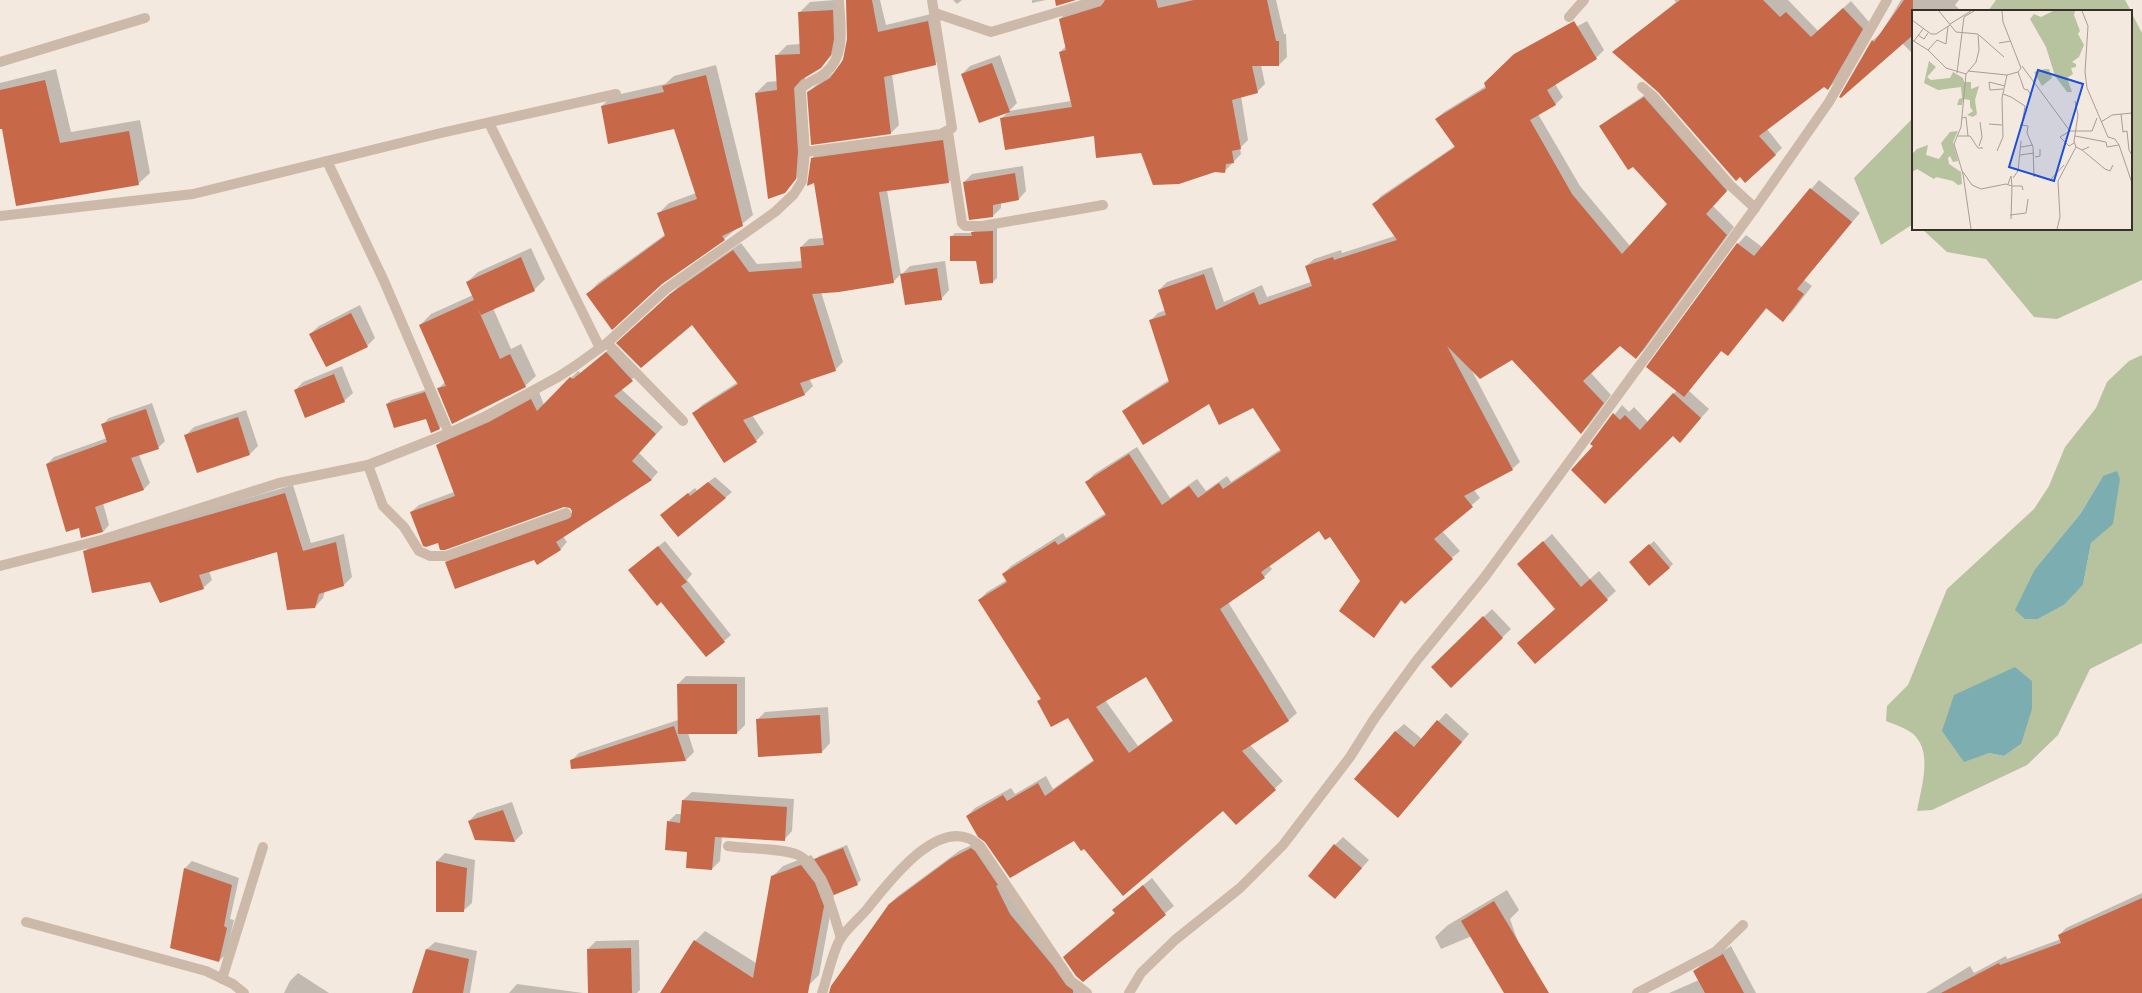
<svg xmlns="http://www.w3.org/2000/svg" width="2142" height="993" font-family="'Fira Sans Condensed',sans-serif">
<rect width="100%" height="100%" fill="#f3e9de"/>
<!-- green -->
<g fill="#b6c39e" fill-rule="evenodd">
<polygon points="1996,0 2125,0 2131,11 1988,11"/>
<polygon points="2131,12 2142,33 2142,280 2057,319 2034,317 1986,259 1947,252 1922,229 2131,229"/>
<polygon points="1913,118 1913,224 1881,245 1854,178"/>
<path d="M 2142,355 L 2142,643 L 2090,669 L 2058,735 L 2027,765 L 1932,810 L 1917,811 C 1921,787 1934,751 1912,733 C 1905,728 1894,724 1886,721 L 1887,706 L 1908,685 L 1947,589 L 2034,509 L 2049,486 L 2065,447 L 2096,408 L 2107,382 L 2129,361 ZM 2103,476 L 2113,523 L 2091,543 L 2083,585 L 2064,605 L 2038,619 L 2035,569 L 2081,513 ZM 2021,744 L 2004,756 L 1989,753 Z"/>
</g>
<!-- water -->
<g fill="#7caeb1">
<polygon points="2117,471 2120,479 2113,524 2091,543 2083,585 2064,605 2038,619 2025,619 2015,610 2035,569 2081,513 2103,476"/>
<polygon points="2015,667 2032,681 2032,709 2021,744 2004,756 1989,753 1964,762 1942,731 1954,695"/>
</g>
<!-- shadow -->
<g fill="#0003" fill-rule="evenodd">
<polygon points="835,0 837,50 820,67 805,77 809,140 806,167 785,192 756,93 767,82 778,81 776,56 787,45 800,44 799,13 810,2"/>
<polygon points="847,0 880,0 886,25 935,13 943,56 935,64 892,74 899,125 891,133 812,144 808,93 816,85 838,70 847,50"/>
<polygon points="953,0 962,0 957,4"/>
<polygon points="1032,0 1046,0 1032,3"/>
<polygon points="1105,0 1276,0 1284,34 1286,34 1287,57 1279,65 1261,65 1265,84 1257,92 1241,96 1248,140 1240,148 1241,154 1224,172 1141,152 1095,135 1001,119 1009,111 962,74 970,66 1000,55 1017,103 1009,111 1071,101 1060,52 1066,46 1060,19 1068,11"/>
<polygon points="1674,0 1788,0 1818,31 1851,1 1869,22 1835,82 1828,89 1824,86 1767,129 1782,148 1775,155 1659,91 1614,52 1676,2"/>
<polygon points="1901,0 1959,0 1955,5 1961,11 1913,11 1913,54 1902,43 1841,97 1873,40 1881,33"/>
<path d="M 1587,21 L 1604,50 L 1596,58 L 1555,84 L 1563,97 L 1555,105 L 1538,114 L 1580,186 L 1630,246 L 1668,204 L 1601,126 L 1609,119 L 1652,90 L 1734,183 L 1713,206 L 1734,227 L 1644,350 L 1636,358 L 1619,345 L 1590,372 L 1611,395 L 1589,425 L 1581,433 L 1513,359 L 1471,369 L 1520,462 L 1512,469 L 1474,490 L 1480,498 L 1442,531 L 1460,551 L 1402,600 L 1374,636 L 1362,581 L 1330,535 L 1319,529 L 1269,565 L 1272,569 L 1264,577 L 1228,602 L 1297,713 L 1289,720 L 1250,745 L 1283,781 L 1236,824 L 1224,809 L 1084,847 L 1074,840 L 967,816 L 975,808 L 1011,788 L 1015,794 L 1046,776 L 1053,789 L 1095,759 L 1068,717 L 1038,702 L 1042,698 L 979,600 L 987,592 L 1007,580 L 1003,574 L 1011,566 L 1063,533 L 1066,538 L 1106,513 L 1087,482 L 1094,474 L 1137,447 L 1170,498 L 1197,479 L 1206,491 L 1227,476 L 1231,482 L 1281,449 L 1253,407 L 1209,403 L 1123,412 L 1131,404 L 1169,380 L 1150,321 L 1158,313 L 1166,310 L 1159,290 L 1167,282 L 1212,267 L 1224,302 L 1262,285 L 1267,297 L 1311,282 L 1306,266 L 1314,259 L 1341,250 L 1342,253 L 1395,236 L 1374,204 L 1381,196 L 1455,146 L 1436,119 L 1444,112 L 1486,86 L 1516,60 ZM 1146,676 L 1173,720 L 1138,746 L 1105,700 Z"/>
<polygon points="716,65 753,215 724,239 588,294 598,283 666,234 659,213 669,203 696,193 674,128 602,106 612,96 665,84 674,76"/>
<polygon points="56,69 71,132 140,120 150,173 138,184 3,127 0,128 0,83"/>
<polygon points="950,133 957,174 949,182 887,190 901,275 910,266 945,261 949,290 941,299 906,304 901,274 893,282 821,292 843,362 835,370 809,378 813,386 805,394 752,415 764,433 756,441 725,462 694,413 702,405 738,382 692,323 641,367 618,343 679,286 741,243 757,264 802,261 801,247 809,239 824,238 815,182 808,184 812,158 820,150"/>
<polygon points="1023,166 1026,191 1018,200 1001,202 1001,208 993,216 964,182 972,174"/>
<polygon points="1819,180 1860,213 1804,280 1812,286 1792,312 1783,320 1767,308 1728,355 1722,350 1689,391 1709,409 1688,433 1594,446 1592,444 1622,405 1629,412 1634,407 1648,422 1677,390 1648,367 1738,244 1746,235 1762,247"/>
<polygon points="997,227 997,278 993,282 977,260 951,237 955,233 972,233 976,229"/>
<polygon points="531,248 545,279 534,290 493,308 511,349 521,344 536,376 525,386 438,389 445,382 420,325 431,314 473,295 467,282 478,272"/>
<polygon points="360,305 375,338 367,346 310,334 319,326"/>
<polygon points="614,345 639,373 621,389 663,427 639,453 658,472 651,480 563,536 567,542 560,550 535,559 446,563 453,555 573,513 571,507 564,506 438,542 411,512 419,505 454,492 437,446 444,438 539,392 544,405 578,371 581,373"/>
<polygon points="342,366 353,393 344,401 295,390 303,382"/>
<polygon points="428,389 444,425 432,432 426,417 387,404 391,400"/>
<polygon points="152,403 165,441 158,448 139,455 150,483 143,490 103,503 109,525 103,532 80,527 47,464 54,457 107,438 102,425 109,418"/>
<polygon points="246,410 258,446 250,454 185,436 194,427"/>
<polygon points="715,477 732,492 725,498 668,509 695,488 697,491"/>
<polygon points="293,485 311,543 344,534 352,577 344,585 325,591 323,598 315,607 278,551 209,571 212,580 203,588 151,581 84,552 93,543"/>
<polygon points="1552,534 1590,579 1599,571 1616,591 1607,599 1518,643 1556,609 1527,556"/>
<polygon points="665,541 692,574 687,580 731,635 724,641 636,564"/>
<polygon points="1654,541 1673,564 1669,568 1634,558"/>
<polygon points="1492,609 1511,629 1451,687 1432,667"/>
<polygon points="686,676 745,677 745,725 737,733 688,733 694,752 686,760 572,768 571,761 579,753 678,720 678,684"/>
<polygon points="828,707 830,743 822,752 759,756 757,720 765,712"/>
<polygon points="1446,713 1469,734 1406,808 1395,732 1404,724 1422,739"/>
<polygon points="692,792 794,799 792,831 784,840 722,836 720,861 712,869 688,851 668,822 676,814 682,814 683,800"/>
<polygon points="512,802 523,833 515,841 476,839 469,821 477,813"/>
<polygon points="1343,837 1369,860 1335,898 1335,845"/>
<polygon points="980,841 1079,993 830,993 889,905 898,896 959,851"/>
<polygon points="847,845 861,880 857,884 834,894 819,975 809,985 805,993 662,993 695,941 705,931 756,963 772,877 783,866 811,855 815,860 819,856"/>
<polygon points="445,853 475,860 472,903 463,911 437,911 437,861"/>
<polygon points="192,861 239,878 230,919 234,920 226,954 219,961 185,868"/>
<polygon points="1152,878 1174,906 1083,981 1115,913 1113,910"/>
<polygon points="1507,890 1519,910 1510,919 1534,987 1528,993 1505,993 1472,936 1441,949 1435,937 1448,925"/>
<polygon points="2142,893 2142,993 1926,993 1970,966 1974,973 2006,956 2007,959 2061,939 2059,935 2066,928"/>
<polygon points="639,940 640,990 637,993 589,993 588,949 596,941"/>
<polygon points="435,942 477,951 470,993 413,993 426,950"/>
<polygon points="1731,946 1756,993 1669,993 1699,980 1694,971 1703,963"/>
<polygon points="298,973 329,993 284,993 290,981"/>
<polygon points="517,984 583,993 509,993"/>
</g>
<!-- building -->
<g fill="#c76848" fill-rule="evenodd">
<polygon points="846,0 872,0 878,32 928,21 936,65 884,77 891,134 811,145 807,92 830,78 843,60 847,39"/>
<polygon points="1055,0 1076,0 1056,6"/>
<polygon points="1105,0 1156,0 1158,8 1194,0 1267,0 1276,41 1279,41 1279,66 1252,66 1258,93 1232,100 1241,149 1232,151 1234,163 1226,164 1225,173 1215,172 1179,184 1153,185 1141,153 1096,158 1094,136 1005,150 1000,118 1072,107 1059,52 1066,50 1059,19 1101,6"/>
<polygon points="1680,0 1763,0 1780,17 1786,12 1811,37 1843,8 1863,29 1828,90 1824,87 1759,136 1776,155 1745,183 1740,177 1736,181 1658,92 1612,52"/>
<polygon points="1904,0 1913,0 1913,35 1841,98 1839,97 1872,40 1874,42"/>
<polygon points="833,10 834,39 831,55 821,68 801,80 794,88 798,152 796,179 785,193 768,199 755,93 777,90 775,55 800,54 798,12"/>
<path d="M 1574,21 L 1597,59 L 1547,90 L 1556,105 L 1530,120 L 1572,194 L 1622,254 L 1667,204 L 1633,167 L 1628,170 L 1599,126 L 1644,97 L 1727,191 L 1706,214 L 1727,235 L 1636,359 L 1620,346 L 1583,381 L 1604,403 L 1581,434 L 1512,360 L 1480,379 L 1447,346 L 1513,470 L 1464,496 L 1473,507 L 1434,539 L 1453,559 L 1405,604 L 1401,600 L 1374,638 L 1339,611 L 1360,581 L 1330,537 L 1325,540 L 1319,531 L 1261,572 L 1265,578 L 1220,609 L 1289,721 L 1242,751 L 1276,790 L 1236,825 L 1223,811 L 1123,896 L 1084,849 L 1081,851 L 1074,841 L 1010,878 L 985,842 L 978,837 L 966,816 L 1003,795 L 1007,801 L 1038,783 L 1045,796 L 1094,761 L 1068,718 L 1051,727 L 1037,701 L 1041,699 L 978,600 L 1007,582 L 1002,574 L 1055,541 L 1058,545 L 1106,515 L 1085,482 L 1129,454 L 1162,505 L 1189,486 L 1198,498 L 1219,483 L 1223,489 L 1281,451 L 1253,408 L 1219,425 L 1209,404 L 1143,445 L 1122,411 L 1169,382 L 1149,320 L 1166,315 L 1158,290 L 1204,274 L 1216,310 L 1254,292 L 1259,305 L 1312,286 L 1305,266 L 1333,257 L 1334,260 L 1397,240 L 1372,204 L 1455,147 L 1435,119 L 1486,88 L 1484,83 L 1514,54 ZM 1146,677 L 1173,721 L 1129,753 L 1096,707 Z"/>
<polygon points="992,63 1010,112 979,123 961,74"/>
<polygon points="706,75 743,226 722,236 725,240 662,284 612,330 586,294 665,236 657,213 697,199 674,129 608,144 601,106 664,92 662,86"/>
<polygon points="45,80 60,143 129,131 139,185 16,206 2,129 0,129 0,90"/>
<polygon points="943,140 949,183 879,192 894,283 839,292 812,294 836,371 800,383 805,395 743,420 757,442 724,463 692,413 738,384 692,325 641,368 616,343 670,294 733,250 749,272 802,268 800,247 824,245 814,183 807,186 811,158"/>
<polygon points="1015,173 1019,200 993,205 993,217 969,220 963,182"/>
<polygon points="1810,188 1852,222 1797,289 1804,294 1783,322 1766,308 1728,356 1721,351 1684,397 1646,367 1737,243 1754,256"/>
<polygon points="993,231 993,283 980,284 976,261 950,261 950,236 972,236 971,232"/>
<polygon points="521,257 535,291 481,315 477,307 500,359 510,354 526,387 452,424 437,388 446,386 419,325 474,300 466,282"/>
<polygon points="937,268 942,300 905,305 900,274"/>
<polygon points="351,313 368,347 326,367 309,334"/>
<polygon points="606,352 633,381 614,396 656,434 632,461 652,480 556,542 561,550 537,565 534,560 455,589 445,562 568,519 571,517 572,511 570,508 564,507 445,550 440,550 438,543 426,547 423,546 410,512 455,496 436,445 489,422 531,399 537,411 570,377 573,379"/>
<polygon points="334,374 345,402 305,418 294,390"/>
<polygon points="425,392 440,429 431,433 426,419 394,428 386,404"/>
<polygon points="1673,393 1701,418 1680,443 1673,436 1605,504 1571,470 1593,446 1590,444 1613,413 1620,420 1625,415 1640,430"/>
<polygon points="146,409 159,449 131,458 144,490 95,507 103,532 81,538 79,528 66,532 46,464 107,442 101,424"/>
<polygon points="238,417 250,455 197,473 184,435"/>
<polygon points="708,482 726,498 678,537 660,515 688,493 690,496"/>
<polygon points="285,493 303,551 336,542 344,586 319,594 315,608 287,610 277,552 199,575 204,589 160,603 150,582 92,593 83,551"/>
<polygon points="1543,541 1581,587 1590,579 1608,600 1535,664 1517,643 1555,609 1517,564"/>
<polygon points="1649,544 1670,568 1649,586 1629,562"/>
<polygon points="658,546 687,582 681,586 725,642 706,657 661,602 657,606 628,570"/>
<polygon points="1483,616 1503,638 1451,688 1431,667"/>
<polygon points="677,684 737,684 737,734 678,734"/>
<polygon points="820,715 822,753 758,757 756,719"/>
<polygon points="1437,720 1462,742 1398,818 1354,779 1395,731 1414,747"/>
<polygon points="674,726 686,761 571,769 570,760"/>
<polygon points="682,800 787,807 785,841 715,837 712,870 686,868 687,852 665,850 667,821 680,823"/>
<polygon points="503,810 515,842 475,840 468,821"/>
<polygon points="1334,844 1362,868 1335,899 1308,876"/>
<polygon points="843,848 858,885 834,895 826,877 814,859"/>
<polygon points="971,848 975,851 998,885 996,886 1010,914 1053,966 1066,985 1073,990 1073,993 829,993 831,986 889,904 950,859"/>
<polygon points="436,861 467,868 464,912 436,912"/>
<polygon points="801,865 815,883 824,906 808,993 660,993 694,940 753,978 771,876"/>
<polygon points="184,868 232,885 224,926 227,928 219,962 170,948"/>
<polygon points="1143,885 1166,915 1083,982 1076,976 1063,957 1115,913 1112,910"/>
<polygon points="2142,898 2142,993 1941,993 1999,963 2000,965 2061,943 2058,935"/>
<polygon points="1494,901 1549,993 1504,993 1461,921"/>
<polygon points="631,948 632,993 588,993 587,949"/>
<polygon points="426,949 469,959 463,993 412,993"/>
<polygon points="1723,954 1744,993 1705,993 1693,971"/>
</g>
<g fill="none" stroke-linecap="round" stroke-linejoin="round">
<!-- service -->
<polyline stroke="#ccb9a9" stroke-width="10" points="0,62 145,18"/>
<!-- minor -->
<g stroke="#ccb9a9" stroke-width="10">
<polyline points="935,13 991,32 1099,0"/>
<polyline points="1569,17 1584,0"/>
<polyline points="1642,87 1653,96 1731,186 1755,208"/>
<polyline points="489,123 600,348"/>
<polyline points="948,132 962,223 965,226 982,226 1103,205"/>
<path d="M 805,152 L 800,90 C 806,82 817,80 825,73 C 847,55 840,25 839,0"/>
<polyline points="327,161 384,281 449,433"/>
<polyline points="0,216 193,194 441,133 616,94"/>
<polyline points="607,343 683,421"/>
<polyline points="368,465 383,506 404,527 419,551 430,556 446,556 566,513"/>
<polyline points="0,566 101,540 279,483 368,465 449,433 486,416 558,377 575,366 607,343 666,289 775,212 794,194 802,181 805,152 941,134 952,128 932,0"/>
<path d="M 728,846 C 746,849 783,848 798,855 C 823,867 833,913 841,938"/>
<polyline points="26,922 206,971 233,984 244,993"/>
<polyline points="222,979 263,847"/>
<path d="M 822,993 C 827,979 833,949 841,938 C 848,927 860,918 868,908 C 889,882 942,810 980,846 L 1071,981 L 1087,993"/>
<polyline points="1129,993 1141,973 1175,940 1240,888 1283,845 1350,757 1374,719 1417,660 1484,578 1755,208 1829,102 1887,0"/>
<polyline points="1637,993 1715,952 1743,925"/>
</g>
</g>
<!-- overview -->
<g transform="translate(1912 10)">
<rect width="220" height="220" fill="#f3e9de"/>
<path d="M 141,1 L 163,1 L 162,5 L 168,21 L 166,24 L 172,35 L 167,47 L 160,52 L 164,54 L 164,57 L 159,58 L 161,64 L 155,68 L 160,82 L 155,82 L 143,66 L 134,37 L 118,9 L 122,4 L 129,7 ZM 17,51 L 24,57 L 15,67 L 19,70 L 38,68 L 41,62 L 51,68 L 52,72 L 59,72 L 59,79 L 67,76 L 63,90 L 65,104 L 61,107 L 55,105 L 61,101 L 58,97 L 58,90 L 51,89 L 50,95 L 45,95 L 47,89 L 50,88 L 49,77 L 26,80 L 12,73 ZM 133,59 L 137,59 L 140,68 L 130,76 L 122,62 ZM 46,121 L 41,132 L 46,151 L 41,152 L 38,146 L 36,148 L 37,154 L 49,162 L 50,174 L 46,175 L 41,171 L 24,167 L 22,169 L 5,159 L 0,162 L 0,144 L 5,139 L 16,135 L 14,145 L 27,149 L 32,142 L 29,133 L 38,122 Z" fill="#b6c39e"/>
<path fill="none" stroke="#a99e96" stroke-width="1" d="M 27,1 L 44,22 L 66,24 L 67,40 L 64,52 L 54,64 L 49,117 L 42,134 L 51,164 L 59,219M 170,1 L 176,16 L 173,62 L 175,78 L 196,127 L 203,129 L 207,135 L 220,173M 0,10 L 19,24 L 24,24 L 38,15M 38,14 L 59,1M 6,25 L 12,29 L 16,23M 67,25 L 92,47M 0,30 L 16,40 L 34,58 L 54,64M 2,31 L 11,19M 87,33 L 99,31M 16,40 L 25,30 L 34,34 L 36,16M 110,56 L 158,121 L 180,121 L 185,108M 56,61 L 95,65 L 106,62 L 109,58 L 91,12 L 90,1M 106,62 L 112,79 L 116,80 L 119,86M 45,63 L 52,7 L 62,1M 91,79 L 78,80 L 77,72 L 93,76M 91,84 L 99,87 L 113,96 L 110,115M 209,104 L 211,122 L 215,121 L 217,140 L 220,145M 50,108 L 54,107 L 56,126M 189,112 L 200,105 L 220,103M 77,114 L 90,115M 108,115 L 116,116 L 115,123 L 121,137 L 122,167M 158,121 L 148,127 L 157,136 L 162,133M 46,126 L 58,126 L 66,138 L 71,138M 163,126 L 194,132 L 195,137 L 207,135M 67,136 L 70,127 L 68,112M 109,137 L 121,135M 164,137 L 170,140 L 177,137M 170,140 L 193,159 L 198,161 L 201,155M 85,141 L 91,127 L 90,88 L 95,65M 108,145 L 122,143M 123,147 L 128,146 L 128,139M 51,162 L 60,175 L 69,179 L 94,174 L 100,176 L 99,209M 101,168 L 106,161 L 109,131M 139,169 L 152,155M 96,174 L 99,166 L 100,176 L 110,176 L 111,180M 98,205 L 114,203 L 116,189M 145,219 L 148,207 L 146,171 L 164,137 L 162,131 L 166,105 L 163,91"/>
<path fill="#1d4ed8" fill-opacity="0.15" stroke="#1d4ed8" stroke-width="2" d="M 126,60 L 171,74 L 142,171 L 97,157 Z"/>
<rect width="220" height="220" fill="none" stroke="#392e29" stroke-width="2"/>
</g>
</svg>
